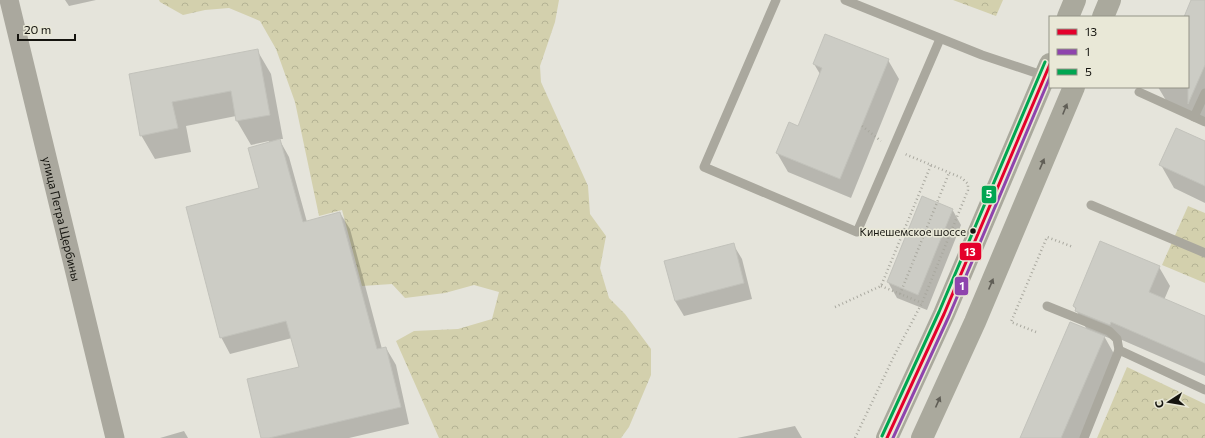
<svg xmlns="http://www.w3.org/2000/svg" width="1205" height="438" font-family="Commissioner,sans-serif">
<defs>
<pattern id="forest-crowns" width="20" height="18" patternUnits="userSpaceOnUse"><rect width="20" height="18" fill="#d3d0ad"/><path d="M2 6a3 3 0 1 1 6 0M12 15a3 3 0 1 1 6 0" fill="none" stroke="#b4b294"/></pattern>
</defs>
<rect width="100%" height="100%" fill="#e5e4db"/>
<!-- forest -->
<g fill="url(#forest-crowns)">
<polygon points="159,0 559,0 555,22 540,66 541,82 588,186 590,214 606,236 600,268 609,298 625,314 651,349 651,375 629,427 621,438 439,438 396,341 414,331 458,329 492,319 499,292 474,285 445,293 405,298 392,284 362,286 342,210 319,216 295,102 276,49 260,21 229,8 205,10 183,15 160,2"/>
<polygon points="953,0 1003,0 996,16"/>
<polygon points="1188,206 1205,213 1205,283 1162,265"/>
<polygon points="1127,367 1205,404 1205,438 1097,438"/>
</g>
<!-- shadow -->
<g fill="#0003">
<polygon points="65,0 96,0 69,6"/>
<polygon points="1192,0 1205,0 1205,120 1170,107 1158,87 1188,87 1188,17 1185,17"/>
<polygon points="257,50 271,74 283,139 279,139 289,157 307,222 340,213 350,229 382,349 386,348 396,365 409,424 349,438 262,438 300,368 292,338 230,354 221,337 260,188 269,141 251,145 237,121 236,116 186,126 191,152 155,159 141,135 130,75"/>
<polygon points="888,60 899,79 851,198 788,172 777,153 799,128 820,74 814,64"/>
<polygon points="1205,142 1205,203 1174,188 1161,165"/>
<polygon points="952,209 961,225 927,310 897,298 888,282"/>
<polygon points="733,244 742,259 752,299 684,316 675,301"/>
<polygon points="1159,267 1170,286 1164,300 1205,317 1205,376 1122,340 1121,343 1104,336 1118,361 1085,438 1021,438 1087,330 1074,306"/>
<polygon points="795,426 802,438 737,438"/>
<polygon points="184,431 188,438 160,438"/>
</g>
<!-- building -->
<g fill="#ccccc5" stroke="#c2c2bb">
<polygon points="1191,0 1205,0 1205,65 1188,104 1188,17 1184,17"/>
<polygon points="825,34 889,59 840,179 776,153 789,122 798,126 822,68 813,64"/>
<polygon points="258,49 270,115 236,121 231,91 172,102 178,128 140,136 129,74"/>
<polygon points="1176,128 1205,141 1205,186 1159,165"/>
<polygon points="280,139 303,222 340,212 377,349 386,347 401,407 269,438 261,438 247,379 299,367 286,321 220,338 186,207 259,188 248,148"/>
<polygon points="922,196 953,209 918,295 887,282"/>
<polygon points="1100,241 1160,266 1149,292 1205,316 1205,363 1111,322 1110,325 1075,311 1076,308 1073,306"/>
<polygon points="734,243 744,283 675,301 664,261"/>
<polygon points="1070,322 1105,336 1061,438 1020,438"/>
</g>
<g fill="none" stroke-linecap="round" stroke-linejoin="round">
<!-- path -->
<g stroke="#a9a89f" stroke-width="2.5" stroke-dasharray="1 3" stroke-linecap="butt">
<polyline points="862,126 881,141"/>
<polyline points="881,286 922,303"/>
<polyline points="900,294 949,173"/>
<polyline points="835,307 881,286 931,165 905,154"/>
<polyline points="1036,332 1011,322 1047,237 1073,247"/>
<polyline points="855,438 895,354 922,303 968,190 968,184 962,178 931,165"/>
</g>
<!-- lane -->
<g stroke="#aaa89e" stroke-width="9">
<polyline points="776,0 704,167 857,232 940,39"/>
<polyline points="845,0 982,55 1045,76"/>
<polyline points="1139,92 1205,122"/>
<polyline points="1194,117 1205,93"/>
<polyline points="1091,205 1205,253"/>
<polyline points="1047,306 1109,331 1117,339 1119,350"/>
<polyline points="1084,438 1119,350 1205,390"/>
</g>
<!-- street -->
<path stroke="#aaa89e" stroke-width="19" id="s1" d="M 9,0 L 115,438"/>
<!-- primary -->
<g stroke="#aaa99d" stroke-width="22">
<polyline points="1068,17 1075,0"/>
<polyline points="1103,17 1110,0"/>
<polyline points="887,438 944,314 1050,64"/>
<polyline points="922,438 975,322 1074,87"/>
</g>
<defs>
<polyline id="bus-1" points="887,438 944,314 1050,64"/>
<polyline id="bus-2" points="893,438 949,316 1050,77"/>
<polyline id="bus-3" points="882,436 939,312 1045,62"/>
</defs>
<!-- bus-1 casing -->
<use href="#bus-1" stroke="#e9e8d7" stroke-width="6"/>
<!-- bus-2 casing -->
<use href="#bus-2" stroke="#e9e8d7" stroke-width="6"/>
<!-- bus-3 casing -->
<use href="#bus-3" stroke="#e9e8d7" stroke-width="6"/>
<!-- bus-1 -->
<use href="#bus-1" stroke="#e4002b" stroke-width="3"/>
<!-- bus-2 -->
<use href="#bus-2" stroke="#8e44ad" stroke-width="3"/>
<!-- bus-3 -->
<use href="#bus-3" stroke="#00a651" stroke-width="3"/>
</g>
<!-- one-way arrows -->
<defs><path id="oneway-solid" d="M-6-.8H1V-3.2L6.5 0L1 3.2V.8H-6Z"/></defs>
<g fill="#605e56">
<use href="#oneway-solid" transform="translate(1065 109) rotate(-68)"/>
<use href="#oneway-solid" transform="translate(1042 164) rotate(-67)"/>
<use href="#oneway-solid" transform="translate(991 284) rotate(-67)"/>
<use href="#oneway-solid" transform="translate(938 402) rotate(-66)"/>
</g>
<!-- markers -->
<circle fill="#15140f" stroke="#e9e8d7" stroke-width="1.5" cx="973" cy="231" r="3.5"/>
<g text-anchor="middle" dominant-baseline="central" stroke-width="3" stroke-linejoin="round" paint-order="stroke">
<!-- bus labels -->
<g font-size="11" fill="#15140f" stroke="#e9e8d7" text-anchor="end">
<text x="966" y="231">Кинешемское шоссе</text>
</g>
<!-- street labels -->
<g font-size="12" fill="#15140f" stroke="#e9e8d7">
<text stroke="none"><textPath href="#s1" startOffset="225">улица Петра Щербины</textPath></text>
</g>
</g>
<g stroke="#e9e8d7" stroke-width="1.5">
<rect x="981" y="185" width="16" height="19" rx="4" fill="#00a651"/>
<rect x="959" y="242" width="23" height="19" rx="4" fill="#e4002b"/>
<rect x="954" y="276" width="15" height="20" rx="4" fill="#8e44ad"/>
</g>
<g font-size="11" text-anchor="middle" font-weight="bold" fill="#fff">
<text x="989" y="198">5</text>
<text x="970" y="256">13</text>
<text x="962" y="290">1</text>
</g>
<!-- legend -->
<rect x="1049" y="16" width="140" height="72" fill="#e9e8d7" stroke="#949387"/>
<rect x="1057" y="29" width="20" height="6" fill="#e4002b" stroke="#949387"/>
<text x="1085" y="36" font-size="12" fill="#15140f">13</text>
<rect x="1057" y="49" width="20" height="6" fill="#8e44ad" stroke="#949387"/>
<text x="1085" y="56" font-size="12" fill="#15140f">1</text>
<rect x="1057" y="69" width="20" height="6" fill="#00a651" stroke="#949387"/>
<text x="1085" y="76" font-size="12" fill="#15140f">5</text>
<!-- north arrow -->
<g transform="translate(1169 402) rotate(258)" stroke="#e9e8d7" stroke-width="3" paint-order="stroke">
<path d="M0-3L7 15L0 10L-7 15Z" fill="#15140f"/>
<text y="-6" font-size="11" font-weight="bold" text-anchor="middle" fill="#15140f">С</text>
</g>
<!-- scale -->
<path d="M18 34v6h57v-6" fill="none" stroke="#15140f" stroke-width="2"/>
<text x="24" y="34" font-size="12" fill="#15140f" stroke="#e9e8d7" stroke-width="3" paint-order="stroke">20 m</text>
</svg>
